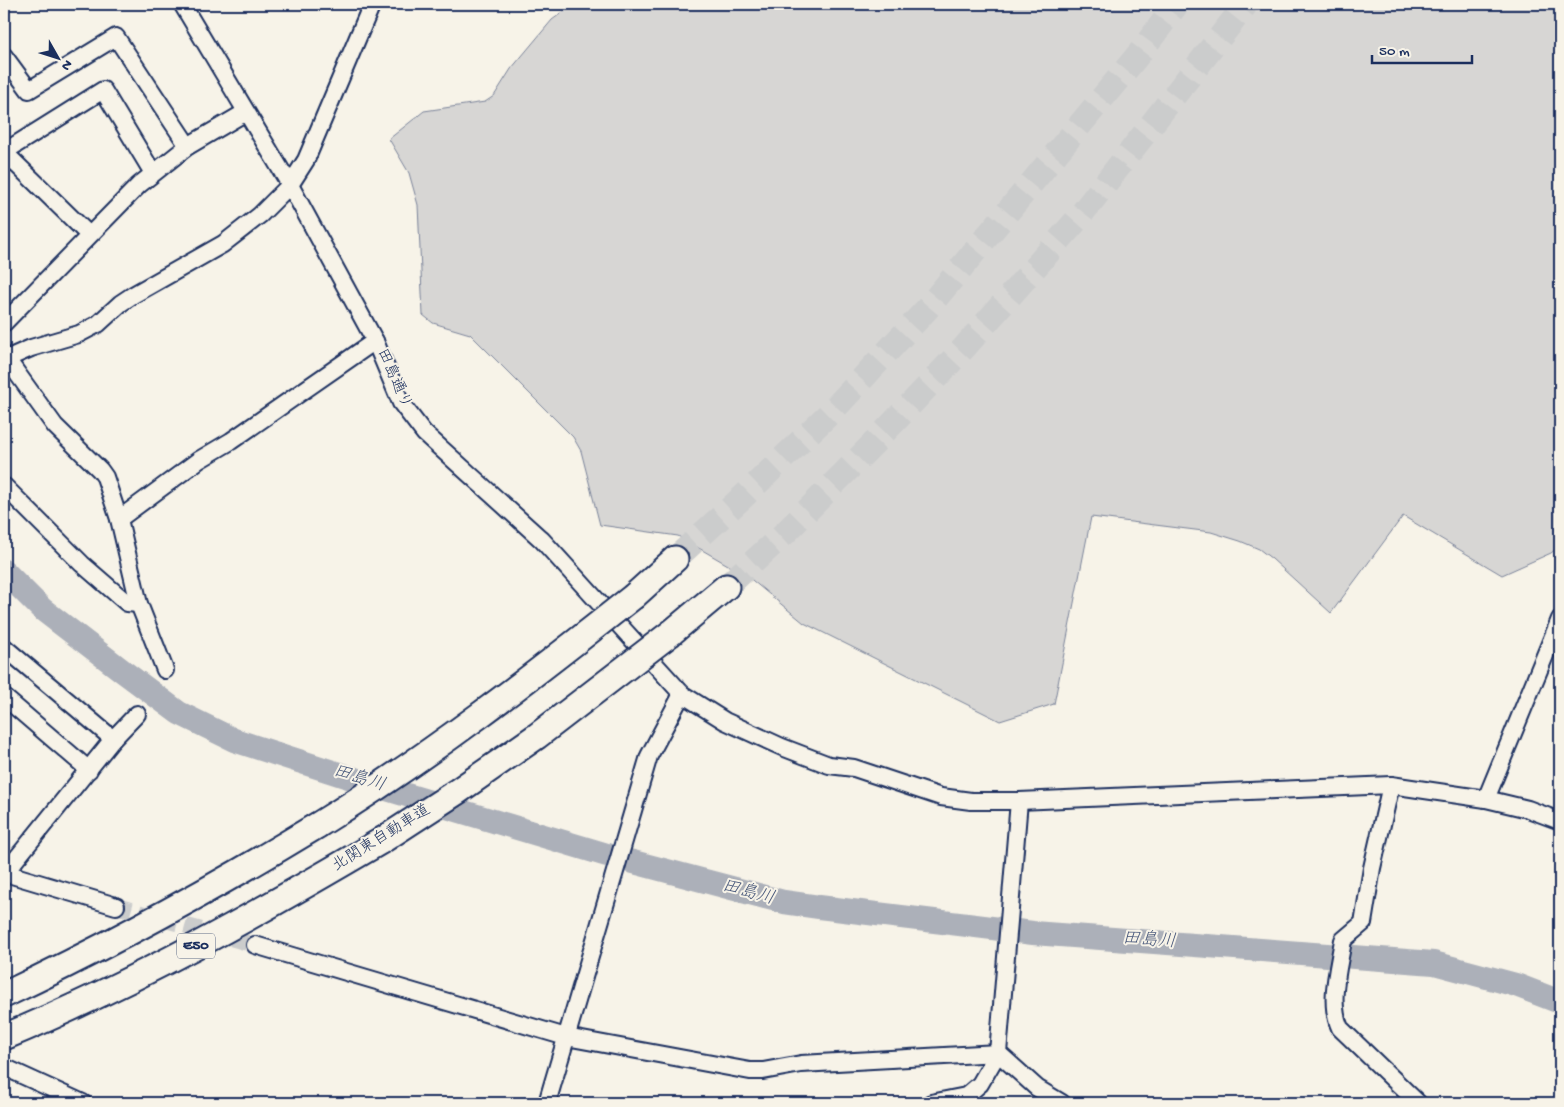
<svg xmlns="http://www.w3.org/2000/svg" width="1564" height="1107" font-family="'Gochi Hand','Klee One',sans-serif">
<rect width="100%" height="100%" fill="#f7f3e8"/>
<filter id="ink" filterUnits="userSpaceOnUse"><feTurbulence type="fractalNoise" baseFrequency=".02" numOctaves="2"/><feDisplacementMap in="SourceGraphic" scale="10" xChannelSelector="R" yChannelSelector="G"/><feConvolveMatrix kernelMatrix="1 2 1 2 8 2 1 2 1" color-interpolation-filters="sRGB"/></filter>
<g filter="url(#ink)">
<!-- green -->
<polygon fill="#d7d6d4" stroke="#798299" points="574,4 1560,4 1560,546 1551,553 1502,575 1403,516 1331,613 1272,559 1259,549 1240,541 1211,532 1091,517 1054,704 1000,721 804,623 747,576 678,536 600,525 581,451 573,437 470,334 433,323 423,315 418,205 409,173 389,139 424,111 485,102 494,96 511,69 552,20"/>
<g fill="none" stroke-linecap="round" stroke-linejoin="round">
<!-- river -->
<polyline stroke="#acb0b9" stroke-width="24" points="4,571 42,609 124,672 179,713 234,740 370,784 607,855 784,902 819,907 1033,933 1434,963 1516,985 1560,1002"/>
<!-- minor-tunnel -->
<polyline stroke="#cbcccc" stroke-width="16" stroke-dasharray="16 8" stroke-linecap="butt" points="116,906 255,945"/>
<!-- highway-tunnel -->
<g stroke="#cbcccc" stroke-width="25" stroke-dasharray="25 12" stroke-linecap="butt">
<polyline points="675,559 745,495 834,409 926,310 1138,55 1177,4"/>
<polyline points="726,587 786,532 872,445 963,349 1076,221 1246,4"/>
</g>
<defs>
<g id="minor">
<polyline points="182,4 290,185 375,341 401,403 424,433 542,540 682,694 725,721 782,747 829,765 854,768 941,797 971,801 1019,801 1391,785 1486,799 1528,809 1560,821"/>
<polyline points="4,56 29,90 116,37 188,146"/>
<polyline points="4,152 103,90 153,173"/>
<polyline points="4,152 89,235"/>
<polyline points="4,323 139,185 188,146 246,112"/>
<polyline points="4,355 55,426 100,470 105,477 119,519 139,604 165,670"/>
<polyline points="6,359 31,348 79,334 98,324 121,303 133,295 223,244 260,215 290,185 306,160 372,4"/>
<polyline points="4,486 82,564 127,603 139,604"/>
<polyline points="119,519 199,460 231,441 375,341"/>
<polyline points="4,647 113,739"/>
<polyline points="4,697 89,770"/>
<path d="M 1391,785 L 1372,868 L 1363,923 L 1343,940 C 1339,967 1328,1002 1340,1028 L 1418,1103"/>
<polyline points="1486,799 1560,619"/>
<polyline points="1019,801 998,1053 1037,1088 1062,1103"/>
<polyline points="5,873 116,906"/>
<polyline points="4,874 113,739 137,714"/>
<polyline points="255,945 566,1037 750,1071 763,1071 801,1064 998,1053"/>
<polyline points="4,1067 83,1103"/>
<polyline points="547,1103 649,756 682,694"/>
<polyline points="931,1103 966,1096 980,1084 998,1053"/>
</g>
<g id="highway">
<polyline points="634,596 675,559"/>
<polyline points="671,633 726,587"/>
<path d="M 4,995 C 112,944 216,887 318,825"/>
<path d="M 4,1037 C 135,983 259,913 381,841"/>
</g>
</defs>
<!-- minor casing -->
<use href="#minor" stroke="#1b2f5e" stroke-width="20"/>
<!-- highway casing -->
<use href="#highway" stroke="#1b2f5e" stroke-width="29"/>
<!-- minor -->
<use href="#minor" stroke="#f7f3e8" stroke-width="16"/>
<!-- highway -->
<use href="#highway" stroke="#f7f3e8" stroke-width="25"/>
<defs>
<g id="highway-bridge">
<path d="M 318,825 C 429,757 532,677 634,596"/>
<polyline points="381,841 458,791 537,736 671,633"/>
</g>
</defs>
<!-- highway-bridge casing -->
<use href="#highway-bridge" stroke="#1b2f5e" stroke-width="29" stroke-linecap="butt"/>
<!-- highway-bridge -->
<use href="#highway-bridge" stroke="#f7f3e8" stroke-width="25"/>
</g>
</g>
<g text-anchor="middle" dominant-baseline="central" stroke-width="4" stroke-linejoin="round" paint-order="stroke">
<!-- shield labels -->
<rect fill="#f7f3e8" stroke="#5d6a87" stroke-width="1" x="177" y="933.5" width="38" height="25" rx="4"/>
<g font-size="15" font-weight="bold" fill="#1b2f5e">
<text x="196" y="946">E50</text>
</g>
<!-- street labels -->
<g font-size="16" fill="#1b2f5e" stroke="#f7f3e8">
<text transform="translate(393 379) rotate(66)">田島通り</text>
<text transform="translate(382 839) rotate(-32)">北関東自動車道</text>
</g>
<!-- water labels -->
<g font-size="18" font-style="italic" fill="#465679" stroke="#f7f3e8">
<text transform="translate(359 779) rotate(17)">田島川</text>
<text transform="translate(748 893) rotate(15)">田島川</text>
<text transform="translate(1149 941) rotate(4)">田島川</text>
</g>
</g>
<!-- margin -->
<rect width="1564" height="1107" fill="none" stroke="#f7f3e8" stroke-width="20"/>
<rect x="10" y="10" width="1544" height="1087" fill="none" stroke="#1b2f5e" stroke-width="2" filter="url(#ink)"/>
<!-- north arrow -->
<g transform="translate(58 58) rotate(129)" stroke="#f7f3e8" stroke-width="4" paint-order="stroke">
<path d="M0-4L9 19L0 12L-9 19Z" fill="#1b2f5e"/>
<text y="-8" font-size="14" font-weight="bold" text-anchor="middle" fill="#1b2f5e">N</text>
</g>
<!-- scale -->
<path d="M1372 55v8h100v-8" fill="none" stroke="#1b2f5e" stroke-width="2.5"/>
<text x="1379" y="55" font-size="15" fill="#1b2f5e" stroke="#f7f3e8" stroke-width="4" paint-order="stroke">50 m</text>
</svg>
